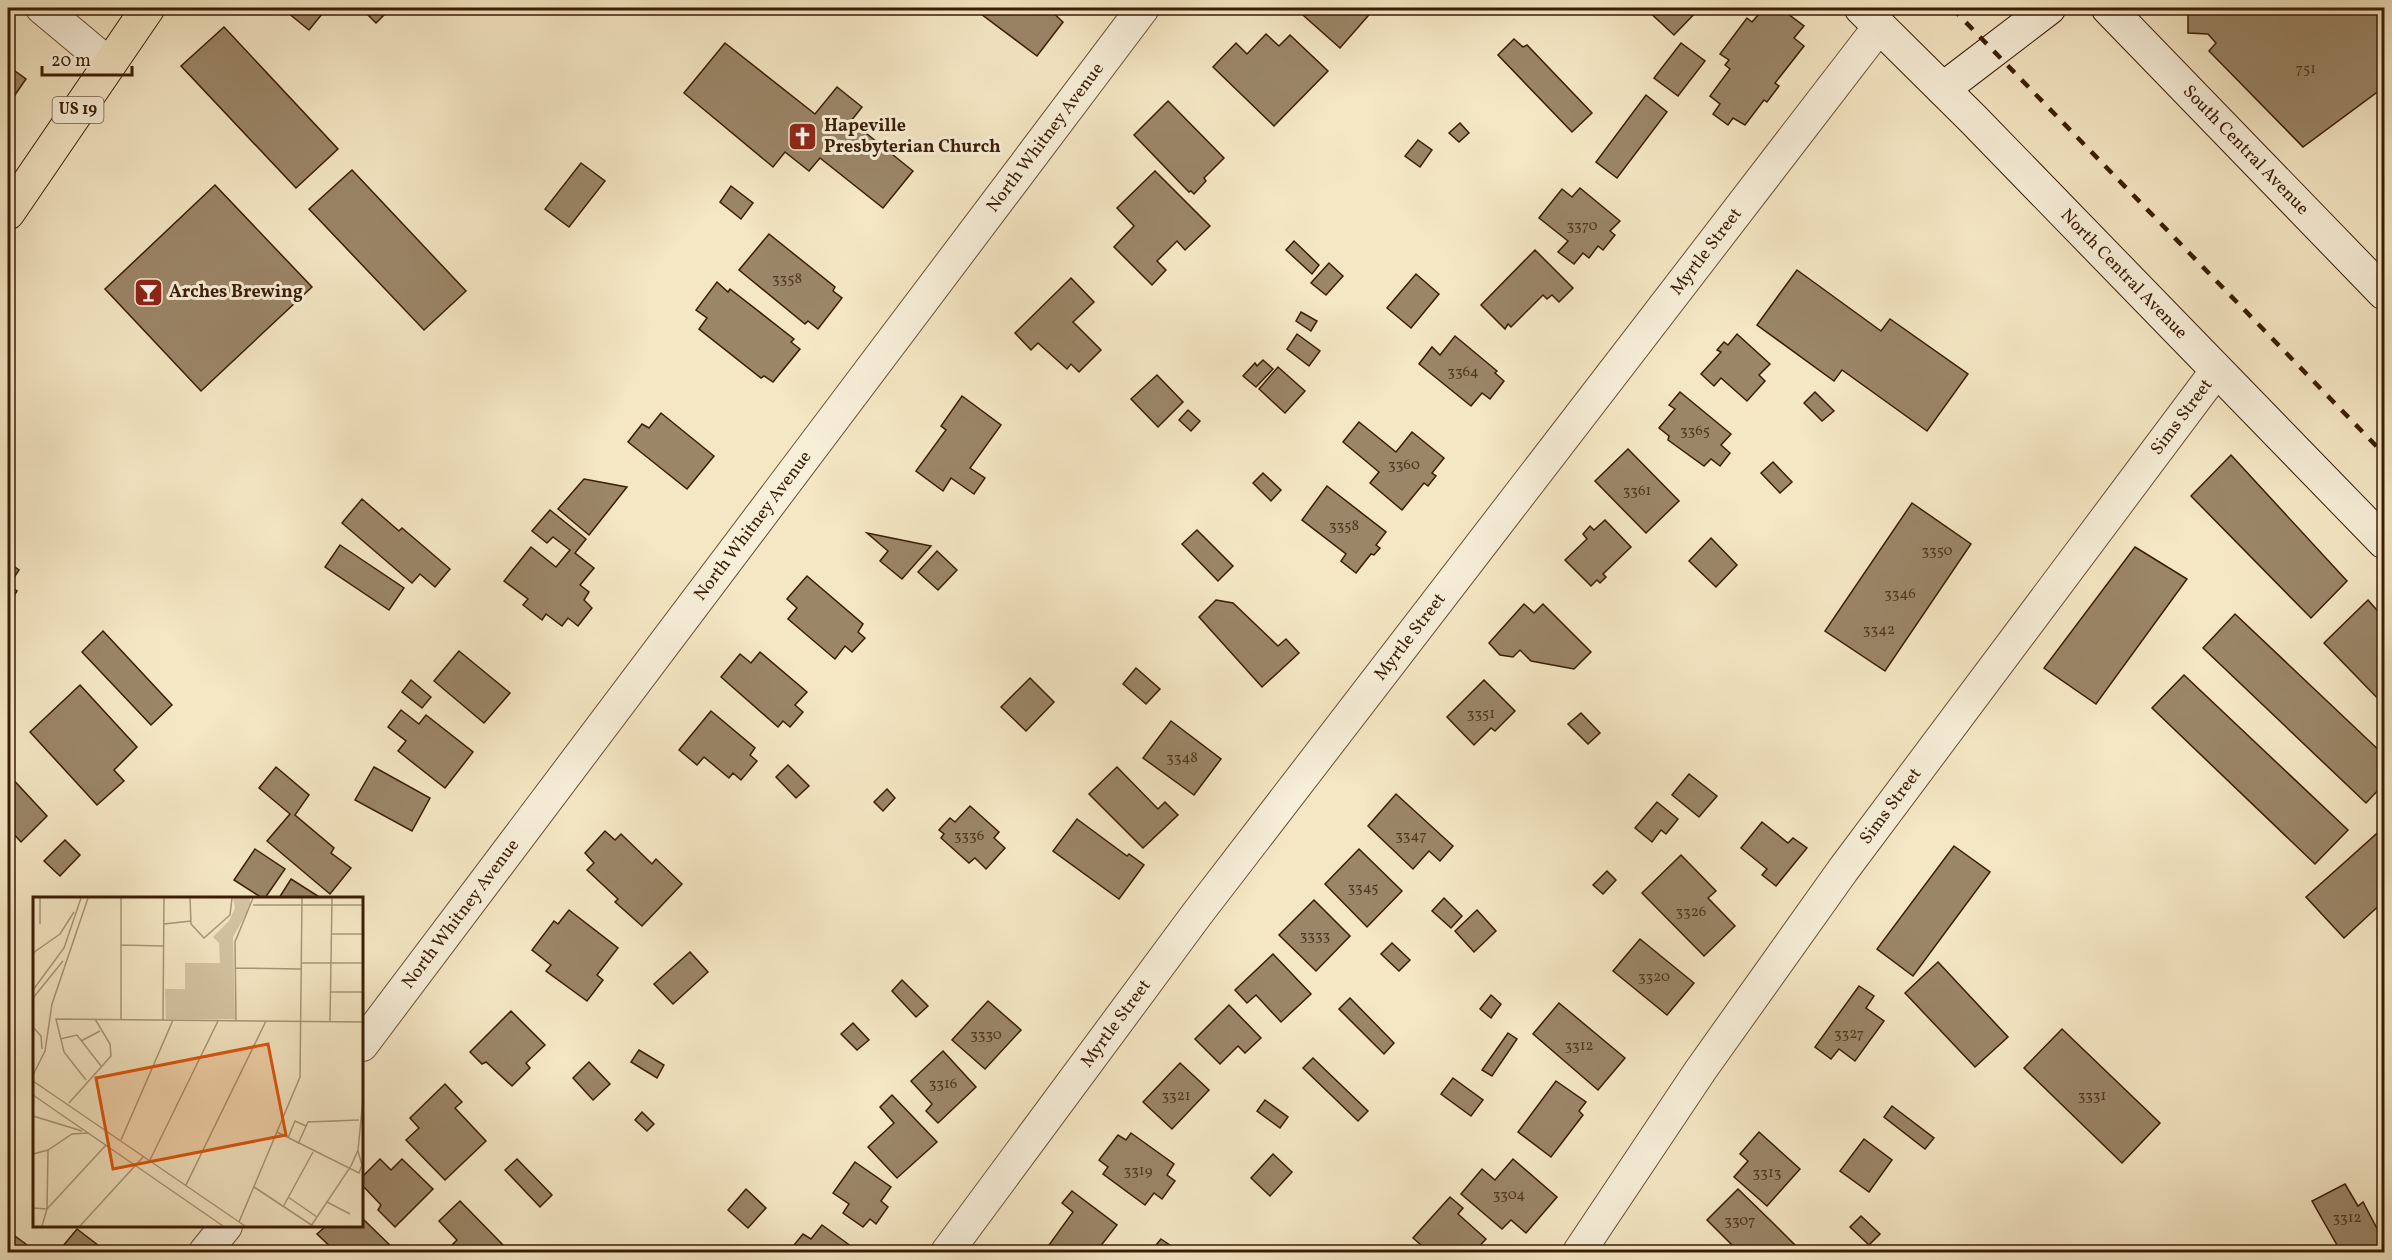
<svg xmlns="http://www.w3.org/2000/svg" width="2392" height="1260" font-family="Vollkorn,serif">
<rect width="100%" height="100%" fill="#f5e7c4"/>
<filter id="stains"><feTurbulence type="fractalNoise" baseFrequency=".00333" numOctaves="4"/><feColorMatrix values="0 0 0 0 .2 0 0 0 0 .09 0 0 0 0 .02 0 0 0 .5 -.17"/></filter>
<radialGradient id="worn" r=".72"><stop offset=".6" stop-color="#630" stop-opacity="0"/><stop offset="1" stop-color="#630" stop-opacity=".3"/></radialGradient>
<!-- building -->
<g fill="#9b8668" stroke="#3a1d04" stroke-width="1.5">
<polygon points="282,8 327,8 309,30"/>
<polygon points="361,8 391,8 376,23"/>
<polygon points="973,8 1048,8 1063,22 1037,56"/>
<polygon points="1295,8 1375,8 1340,48"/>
<polygon points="1645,8 1700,8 1674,35"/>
<polygon points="1764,8 1780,8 1804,26 1794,38 1804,46 1775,83 1779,86 1767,102 1764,100 1745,125 1733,118 1728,125 1713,114 1720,104 1710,96 1730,69 1725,65 1729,60 1720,54 1747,18 1752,22"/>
<polygon points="2188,8 2384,8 2384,87 2303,147 2209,51 2216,43 2208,34 2188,33"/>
<polygon points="224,27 338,149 296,188 181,66"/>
<polygon points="1266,34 1279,46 1290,35 1328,71 1274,126 1213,67 1236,43 1247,54"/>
<polygon points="1514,39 1523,47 1527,45 1592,113 1572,132 1498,55"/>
<polygon points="725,43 815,114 837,87 862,107 851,121 913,171 883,208 820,158 809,171 785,152 773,167 684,93"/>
<polygon points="1681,43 1705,61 1678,96 1654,78"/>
<polygon points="8,66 26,79 8,105"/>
<polygon points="1646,95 1667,112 1617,178 1596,162"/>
<polygon points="1168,101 1224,158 1204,178 1206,181 1194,194 1191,191 1189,192 1134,135"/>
<polygon points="1460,123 1469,133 1459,142 1449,133"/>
<polygon points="1418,140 1432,150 1420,167 1405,156"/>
<polygon points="581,163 605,181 569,227 545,209"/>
<polygon points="352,170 466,291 424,330 309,209"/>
<polygon points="1155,171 1210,226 1185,250 1177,241 1157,261 1166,270 1152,285 1114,247 1134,226 1117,208"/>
<polygon points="215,185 312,287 201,391 105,289"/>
<polygon points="731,186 753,203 741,219 720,202"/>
<polygon points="1580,188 1620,221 1610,231 1615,235 1603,250 1598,246 1589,258 1583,253 1574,264 1558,252 1568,241 1539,218 1562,189 1572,197"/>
<polygon points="769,234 835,287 833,291 842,298 818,329 808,321 805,324 739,270"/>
<polygon points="1294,241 1319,265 1312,274 1286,250"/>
<polygon points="1535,250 1573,288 1559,302 1552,295 1547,299 1543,295 1511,327 1508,324 1505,329 1481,305"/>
<polygon points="1329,263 1343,276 1326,295 1311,283"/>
<polygon points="1797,270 1881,331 1890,319 1968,374 1927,431 1842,370 1834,381 1757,325"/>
<polygon points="1416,274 1439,294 1411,328 1387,308"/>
<polygon points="1071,278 1094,302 1073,322 1101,350 1079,372 1071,364 1067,369 1038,343 1031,350 1015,333"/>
<polygon points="717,282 728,292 730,289 794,339 791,342 800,349 773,382 764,376 761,378 699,329 707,318 696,310"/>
<polygon points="1301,312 1317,321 1311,331 1296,321"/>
<polygon points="1297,334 1320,351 1309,366 1287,349"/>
<polygon points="1737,334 1770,364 1759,375 1765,381 1747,401 1721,378 1714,386 1701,374 1721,352 1717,350 1724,342 1728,345"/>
<polygon points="1455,336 1497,371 1495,373 1504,381 1490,399 1482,393 1471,406 1419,364 1432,347 1440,355"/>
<polygon points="1263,360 1273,369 1256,387 1243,376 1255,363 1257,366"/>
<polygon points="1278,367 1305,391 1285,413 1259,389"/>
<polygon points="1157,375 1183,402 1158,427 1131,399"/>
<polygon points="1680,392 1731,434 1721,445 1730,453 1720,466 1711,459 1704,466 1668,440 1669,436 1659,428 1675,409 1669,405"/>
<polygon points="1815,392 1834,411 1822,421 1804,403"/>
<polygon points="962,396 1001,425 970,468 985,478 974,494 951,478 943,491 916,471 946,430 941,426"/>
<polygon points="1188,410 1200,421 1191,431 1179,420"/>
<polygon points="661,413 714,456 687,489 628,442 642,424 649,428"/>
<polygon points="1359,422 1396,452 1412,432 1444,458 1432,473 1436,476 1428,486 1424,483 1402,510 1370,483 1379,472 1343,442"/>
<polygon points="1628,449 1679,501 1646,533 1595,481"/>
<polygon points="2231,455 2347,581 2311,618 2191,496"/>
<polygon points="1773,462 1792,482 1780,493 1761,473"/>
<polygon points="1263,473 1281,490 1271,501 1253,483"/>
<polygon points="584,479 627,487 589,535 558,509"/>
<polygon points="1327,486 1386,532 1376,545 1380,548 1374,555 1371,554 1356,573 1341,561 1346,554 1302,520"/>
<polygon points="362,499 399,531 402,528 450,569 435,587 420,574 412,583 342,523"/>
<polygon points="1912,503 1971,544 1885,671 1825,631"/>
<polygon points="550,510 586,539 575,553 594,568 580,585 589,592 584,600 592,608 578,626 568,618 562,626 546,614 542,620 523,605 528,599 504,581 531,547 556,567 570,550 553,537 547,543 532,531"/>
<polygon points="1605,520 1631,547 1603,574 1606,577 1600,583 1597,580 1591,586 1565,560 1587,539 1583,534 1590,526 1594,530"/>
<polygon points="1197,530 1233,566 1218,581 1182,544"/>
<polygon points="867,533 931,546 902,579 880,561 888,551"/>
<polygon points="1711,538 1737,565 1716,587 1689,561"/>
<polygon points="340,545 404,588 389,610 325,567"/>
<polygon points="2135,547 2187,579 2096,704 2044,668"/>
<polygon points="937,551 957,570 938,590 918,572"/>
<polygon points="8,552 13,556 8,562 19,570 9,585 17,591 8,606"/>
<polygon points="807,576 863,624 858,632 865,638 852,652 845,646 835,659 788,619 797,608 787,599"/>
<polygon points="1216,600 1233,603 1278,646 1286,639 1299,653 1262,687 1199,617"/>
<polygon points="2368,600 2384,618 2384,705 2324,643"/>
<polygon points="1524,604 1534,613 1543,604 1591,652 1574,669 1531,661 1520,650 1513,657 1500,655 1489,643"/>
<polygon points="2235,614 2384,755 2384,784 2366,803 2203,648"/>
<polygon points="103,631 172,705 151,725 82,652"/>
<polygon points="459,651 510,693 484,723 434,681"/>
<polygon points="760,652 807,692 795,705 803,712 790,727 783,721 778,727 721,677 740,654 751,663"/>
<polygon points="1136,668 1160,689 1146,704 1123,684"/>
<polygon points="2184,675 2348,830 2315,864 2152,708"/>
<polygon points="1030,678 1054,702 1026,731 1001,707"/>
<polygon points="411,680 431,697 422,708 402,692"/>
<polygon points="1484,680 1515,711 1495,731 1491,728 1474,745 1447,717"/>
<polygon points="80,685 137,747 114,770 124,781 97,805 30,732"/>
<polygon points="401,710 419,724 426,715 473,752 445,788 398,751 406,741 388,727"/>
<polygon points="711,711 755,748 750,755 757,761 741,780 733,773 729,778 704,757 697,765 679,750"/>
<polygon points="1581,713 1600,733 1588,744 1568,724"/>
<polygon points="1171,721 1221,759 1194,795 1143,758"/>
<polygon points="788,765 809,786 796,798 776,777"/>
<polygon points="276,767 309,795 295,815 334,848 331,853 351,868 330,894 267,841 290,814 259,788"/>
<polygon points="374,767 430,798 412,831 355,800"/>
<polygon points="1117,767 1158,809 1165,802 1178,815 1143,848 1089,794"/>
<polygon points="8,774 47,816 21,842 8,828"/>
<polygon points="1689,774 1717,796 1699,817 1672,795"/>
<polygon points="887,789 895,798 883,811 874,802"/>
<polygon points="1396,794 1453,846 1440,861 1429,851 1413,869 1368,826"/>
<polygon points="1657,802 1678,819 1666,834 1661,830 1652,842 1635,828"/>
<polygon points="970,806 999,832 994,838 1005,848 986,869 975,858 969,863 941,838 944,834 939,830 950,818 955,822"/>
<polygon points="1077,819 1127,856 1129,854 1144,865 1119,899 1053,851"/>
<polygon points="1762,822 1788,843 1793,838 1807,848 1776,886 1762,875 1767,869 1741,848"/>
<polygon points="2384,827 2384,901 2344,938 2306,897"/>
<polygon points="605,831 615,840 621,834 652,864 656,859 682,884 642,926 615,902 618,899 587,870 594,863 585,853"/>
<polygon points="65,840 80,855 60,876 44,861"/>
<polygon points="1954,846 1990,872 1913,976 1877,949"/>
<polygon points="255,849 285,869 265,898 262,898 234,880"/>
<polygon points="1359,849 1402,891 1367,927 1325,884"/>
<polygon points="1681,855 1716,891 1708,898 1735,926 1704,956 1642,893"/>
<polygon points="1607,871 1616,880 1603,894 1593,885"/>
<polygon points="291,879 321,898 279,898"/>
<polygon points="1444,898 1462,916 1451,928 1432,911"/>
<polygon points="1314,900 1350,936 1316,971 1279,935"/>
<polygon points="569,910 618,948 597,975 603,980 587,1001 546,971 551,965 532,950 554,921 558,924"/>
<polygon points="1477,910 1496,931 1474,952 1455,931"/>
<polygon points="1640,939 1694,983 1667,1015 1613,971"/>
<polygon points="1392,943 1410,960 1399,971 1381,954"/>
<polygon points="690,952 708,972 673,1004 654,984"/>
<polygon points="1273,954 1311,994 1281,1022 1256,995 1247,1003 1235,990"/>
<polygon points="1938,962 2008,1037 1975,1067 1905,993"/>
<polygon points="902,980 928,1006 916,1017 892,991"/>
<polygon points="1859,986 1874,996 1866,1008 1884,1021 1855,1061 1839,1049 1831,1059 1815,1047"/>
<polygon points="1491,995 1501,1004 1491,1018 1480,1009"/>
<polygon points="1350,998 1394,1043 1384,1054 1339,1009"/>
<polygon points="988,1001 1021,1030 985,1069 952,1040"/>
<polygon points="1559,1003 1625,1058 1598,1090 1533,1034"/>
<polygon points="1229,1005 1261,1038 1245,1053 1238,1046 1220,1064 1195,1039"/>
<polygon points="511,1011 545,1045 526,1063 530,1068 512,1086 486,1062 482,1064 470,1052"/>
<polygon points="853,1023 869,1040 857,1050 841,1034"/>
<polygon points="2062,1029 2160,1123 2122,1163 2024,1068"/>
<polygon points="1508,1033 1517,1039 1492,1076 1482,1070"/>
<polygon points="639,1050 664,1065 657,1078 631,1062"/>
<polygon points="943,1051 976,1087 938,1123 926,1111 932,1104 911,1081"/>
<polygon points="1313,1058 1368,1111 1358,1121 1303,1068"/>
<polygon points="589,1062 610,1084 593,1100 573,1078"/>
<polygon points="1180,1063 1209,1090 1172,1129 1143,1102"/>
<polygon points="1453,1078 1483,1100 1471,1116 1441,1094"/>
<polygon points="1556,1081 1586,1102 1579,1111 1583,1115 1551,1157 1518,1132"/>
<polygon points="445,1084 462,1102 455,1108 486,1141 445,1180 406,1140 419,1128 410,1118"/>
<polygon points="892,1095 937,1142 897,1178 868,1147 894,1123 880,1107"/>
<polygon points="1265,1100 1288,1117 1280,1128 1257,1111"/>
<polygon points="1892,1106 1934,1138 1925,1149 1884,1117"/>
<polygon points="642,1112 654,1124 647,1131 635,1120"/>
<polygon points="1759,1132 1800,1169 1767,1206 1734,1177 1748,1161 1740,1154"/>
<polygon points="1131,1133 1174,1164 1167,1175 1175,1181 1162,1199 1154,1193 1145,1205 1103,1174 1108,1167 1099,1160 1118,1135 1126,1140"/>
<polygon points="1864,1139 1892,1160 1869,1192 1840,1171"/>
<polygon points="1273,1154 1292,1172 1270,1196 1251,1178"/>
<polygon points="380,1159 391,1170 402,1159 433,1189 395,1227 378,1210 381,1205 362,1185 362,1177"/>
<polygon points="517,1159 552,1195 540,1207 505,1170"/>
<polygon points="1513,1159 1557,1197 1526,1233 1511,1220 1502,1229 1461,1194 1482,1169 1495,1180"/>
<polygon points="855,1162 891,1187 881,1201 888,1207 876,1224 870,1219 863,1227 843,1213 849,1204 833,1193"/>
<polygon points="2345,1184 2358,1206 2363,1202 2380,1234 2384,1231 2384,1252 2341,1252 2312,1201"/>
<polygon points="746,1189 766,1208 748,1228 728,1210"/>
<polygon points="1738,1189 1773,1223 1802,1252 1739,1252 1707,1220"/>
<polygon points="1072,1191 1117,1225 1096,1252 1059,1252 1049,1245 1073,1212 1062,1203"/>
<polygon points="1450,1197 1463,1208 1458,1214 1486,1239 1474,1252 1429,1252 1413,1238"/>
<polygon points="460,1201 503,1245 495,1252 457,1252 451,1246 457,1240 439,1221"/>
<polygon points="1861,1216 1880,1234 1869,1245 1850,1227"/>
<polygon points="362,1218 397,1252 336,1252 317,1234 326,1226 362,1226"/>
<polygon points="822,1225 859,1252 801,1252 802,1251 794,1245 803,1234 811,1239"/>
<polygon points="77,1229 107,1252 58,1252"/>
<polygon points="8,1231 34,1250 33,1252 8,1252"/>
<polygon points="1161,1239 1180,1252 1151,1251"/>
</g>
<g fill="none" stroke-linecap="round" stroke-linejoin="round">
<defs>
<g id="street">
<polyline points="42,8 109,64"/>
<path id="s1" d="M 362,1045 L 1143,8"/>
<polyline points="205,1252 226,1226"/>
<path id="s2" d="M 947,1252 L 1197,914 L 1879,27"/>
<path id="s3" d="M 1579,1252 L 1700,1071 L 1843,870 L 2217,370"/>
</g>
<g id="secondary">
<path id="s4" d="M 1861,8 L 1973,119 L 2384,542"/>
<path id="s5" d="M 2108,8 L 2384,293"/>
<polyline points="1943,89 2049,8"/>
</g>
<polyline id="primary" points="8,213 148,8"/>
</defs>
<!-- street casing -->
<use href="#street" stroke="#695034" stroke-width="34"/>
<!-- secondary casing -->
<use href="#secondary" stroke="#3a1d04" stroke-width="35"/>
<!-- primary casing -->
<use href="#primary" stroke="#3a1d04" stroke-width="35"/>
<!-- street -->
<use href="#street" stroke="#f8efd9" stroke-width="32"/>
<!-- secondary -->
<use href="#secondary" stroke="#f8efd9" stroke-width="33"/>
<!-- primary -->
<use href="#primary" stroke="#f5e7c4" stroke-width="33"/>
<!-- rail -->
<polyline stroke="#3a1d04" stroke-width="4.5" stroke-dasharray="10 10" stroke-linecap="butt" points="1952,8 2384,454"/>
</g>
<!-- icons -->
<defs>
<symbol id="church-square" viewBox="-11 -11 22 22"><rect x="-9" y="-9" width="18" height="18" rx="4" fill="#8f2418" stroke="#f8efd9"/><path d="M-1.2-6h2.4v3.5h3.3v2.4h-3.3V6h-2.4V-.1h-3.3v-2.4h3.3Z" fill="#fff"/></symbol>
<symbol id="bar-square" viewBox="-11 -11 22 22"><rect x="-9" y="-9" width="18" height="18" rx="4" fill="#8f2418" stroke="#f8efd9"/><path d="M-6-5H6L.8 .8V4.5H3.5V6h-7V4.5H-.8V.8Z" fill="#fff"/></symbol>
</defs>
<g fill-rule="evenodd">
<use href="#church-square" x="786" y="120" width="33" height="33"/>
<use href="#bar-square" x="132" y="276" width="33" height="33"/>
</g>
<g text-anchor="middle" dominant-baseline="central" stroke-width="6" stroke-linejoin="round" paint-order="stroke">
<!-- number labels -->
<g font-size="15" fill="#52371d">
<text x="2306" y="69">751</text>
<text x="1582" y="226">3370</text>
<text x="787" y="279">3358</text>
<text x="1463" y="372">3364</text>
<text x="1695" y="431">3365</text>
<text x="1404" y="465">3360</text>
<text x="1637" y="491">3361</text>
<text x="1344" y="526">3358</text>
<text x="1937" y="551">3350</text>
<text x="1900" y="594">3346</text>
<text x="1879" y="630">3342</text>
<text x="1481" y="714">3351</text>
<text x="1182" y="758">3348</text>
<text x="969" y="836">3336</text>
<text x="1411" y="836">3347</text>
<text x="1363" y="888">3345</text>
<text x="1691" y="912">3326</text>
<text x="1315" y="936">3333</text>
<text x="1654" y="977">3320</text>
<text x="1849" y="1034">3327</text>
<text x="986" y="1035">3330</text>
<text x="1579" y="1046">3312</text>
<text x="943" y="1084">3316</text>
<text x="1176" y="1096">3321</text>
<text x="2092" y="1096">3331</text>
<text x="1138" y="1171">3319</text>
<text x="1767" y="1173">3313</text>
<text x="1509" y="1195">3304</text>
<text x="2347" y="1218">3312</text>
<text x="1740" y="1221">3307</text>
</g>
<!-- shield labels -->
<rect fill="#f8efd9" stroke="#735c44" stroke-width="1.5" x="52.5" y="97" width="51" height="26" rx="4.5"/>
<g font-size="16" font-weight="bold" fill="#3a1d04">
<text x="78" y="110">US 19</text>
</g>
<!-- poi labels -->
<g font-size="18" font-weight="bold" fill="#3a1d04" stroke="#f8efd9" text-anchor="start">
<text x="824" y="126">Hapeville<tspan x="824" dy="21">Presbyterian Church</tspan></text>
<text x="169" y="292">Arches Brewing</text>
</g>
<!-- street labels -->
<g font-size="18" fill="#3a1d04" stroke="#f8efd9">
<text stroke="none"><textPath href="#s1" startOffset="1136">North Whitney Avenue</textPath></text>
<text stroke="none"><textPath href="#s5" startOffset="198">South Central Avenue</textPath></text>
<text stroke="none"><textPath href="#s2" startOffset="1256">Myrtle Street</textPath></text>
<text stroke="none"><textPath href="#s4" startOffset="374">North Central Avenue</textPath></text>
<text stroke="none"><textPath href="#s3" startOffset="1030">Sims Street</textPath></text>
<text stroke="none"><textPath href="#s1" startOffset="650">North Whitney Avenue</textPath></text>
<text stroke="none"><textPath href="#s2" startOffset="770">Myrtle Street</textPath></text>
<text stroke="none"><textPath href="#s3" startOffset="544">Sims Street</textPath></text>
<text stroke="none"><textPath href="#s1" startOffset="164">North Whitney Avenue</textPath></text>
<text stroke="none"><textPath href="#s2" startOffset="284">Myrtle Street</textPath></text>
</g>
</g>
<!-- overview -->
<g transform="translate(33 897)">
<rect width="330" height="330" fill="#f5e7c4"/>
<path d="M 200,1 L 217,1 L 217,10 L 200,40 L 202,122 L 133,122 L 132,92 L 152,92 L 152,66 L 187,66 L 186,46 L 180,40 L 196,24 L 202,11 Z" fill="#d5c5a3"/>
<path fill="none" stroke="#aa9677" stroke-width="1.5" d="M 157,1 L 158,27 L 171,41 L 197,18 L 199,1M 220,8 L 330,8M 7,27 L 7,1M 131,27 L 158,24M 298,37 L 330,37M 88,48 L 130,49M 0,56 L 27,37 L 41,15M 269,66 L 330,66M 202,71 L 268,72M 0,93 L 31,51 L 48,1M 298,95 L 330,95M 0,101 L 30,64M 88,122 L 88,1M 130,123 L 131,1M 203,124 L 202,45 L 220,1M 297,125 L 299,1M 0,130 L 8,139 L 9,152M 27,142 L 44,138 L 68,169M 48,144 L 67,134M 0,178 L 12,154 L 19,107 L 55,1M 53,183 L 31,155 L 23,122 L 330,125M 0,184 L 212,329M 0,198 L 190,329M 36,206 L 78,159 L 77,147 L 62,122M 0,219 L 49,234M 244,235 L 326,276 L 329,268 L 325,254M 255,241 L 262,224 L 273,229M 88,243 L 140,123M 265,247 L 275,225 L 326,223M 0,257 L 15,253 L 39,237 L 55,236M 117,263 L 185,124M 153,288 L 233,124M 221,290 L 280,329M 255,300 L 284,320M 294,305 L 317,317M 250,310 L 280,255M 0,311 L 14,312 L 73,248M 206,325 L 267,180 L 269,1M 9,329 L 14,312 L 15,253M 47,329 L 111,259M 278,329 L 318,269 L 325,253 L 330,202"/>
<path fill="#df560c" fill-opacity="0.15" stroke="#df560c" stroke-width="3" d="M 235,147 L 253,238 L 80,272 L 63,181 Z"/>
<rect width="330" height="330" fill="none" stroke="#3a1d04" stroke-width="3"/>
</g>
<!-- margin -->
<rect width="2392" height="1260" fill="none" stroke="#f5e7c4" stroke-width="30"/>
<rect x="9" y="9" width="2374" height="1242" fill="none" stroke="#3a1d04" stroke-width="3"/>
<rect x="15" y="15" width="2362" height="1230" fill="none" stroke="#3a1d04" stroke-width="1.5"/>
<!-- scale -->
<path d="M42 66v9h90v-9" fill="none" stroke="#3a1d04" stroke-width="3"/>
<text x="51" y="66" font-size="18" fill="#3a1d04" stroke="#f8efd9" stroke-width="4.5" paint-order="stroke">20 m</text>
<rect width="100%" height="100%" filter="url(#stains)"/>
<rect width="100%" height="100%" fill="url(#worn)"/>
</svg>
